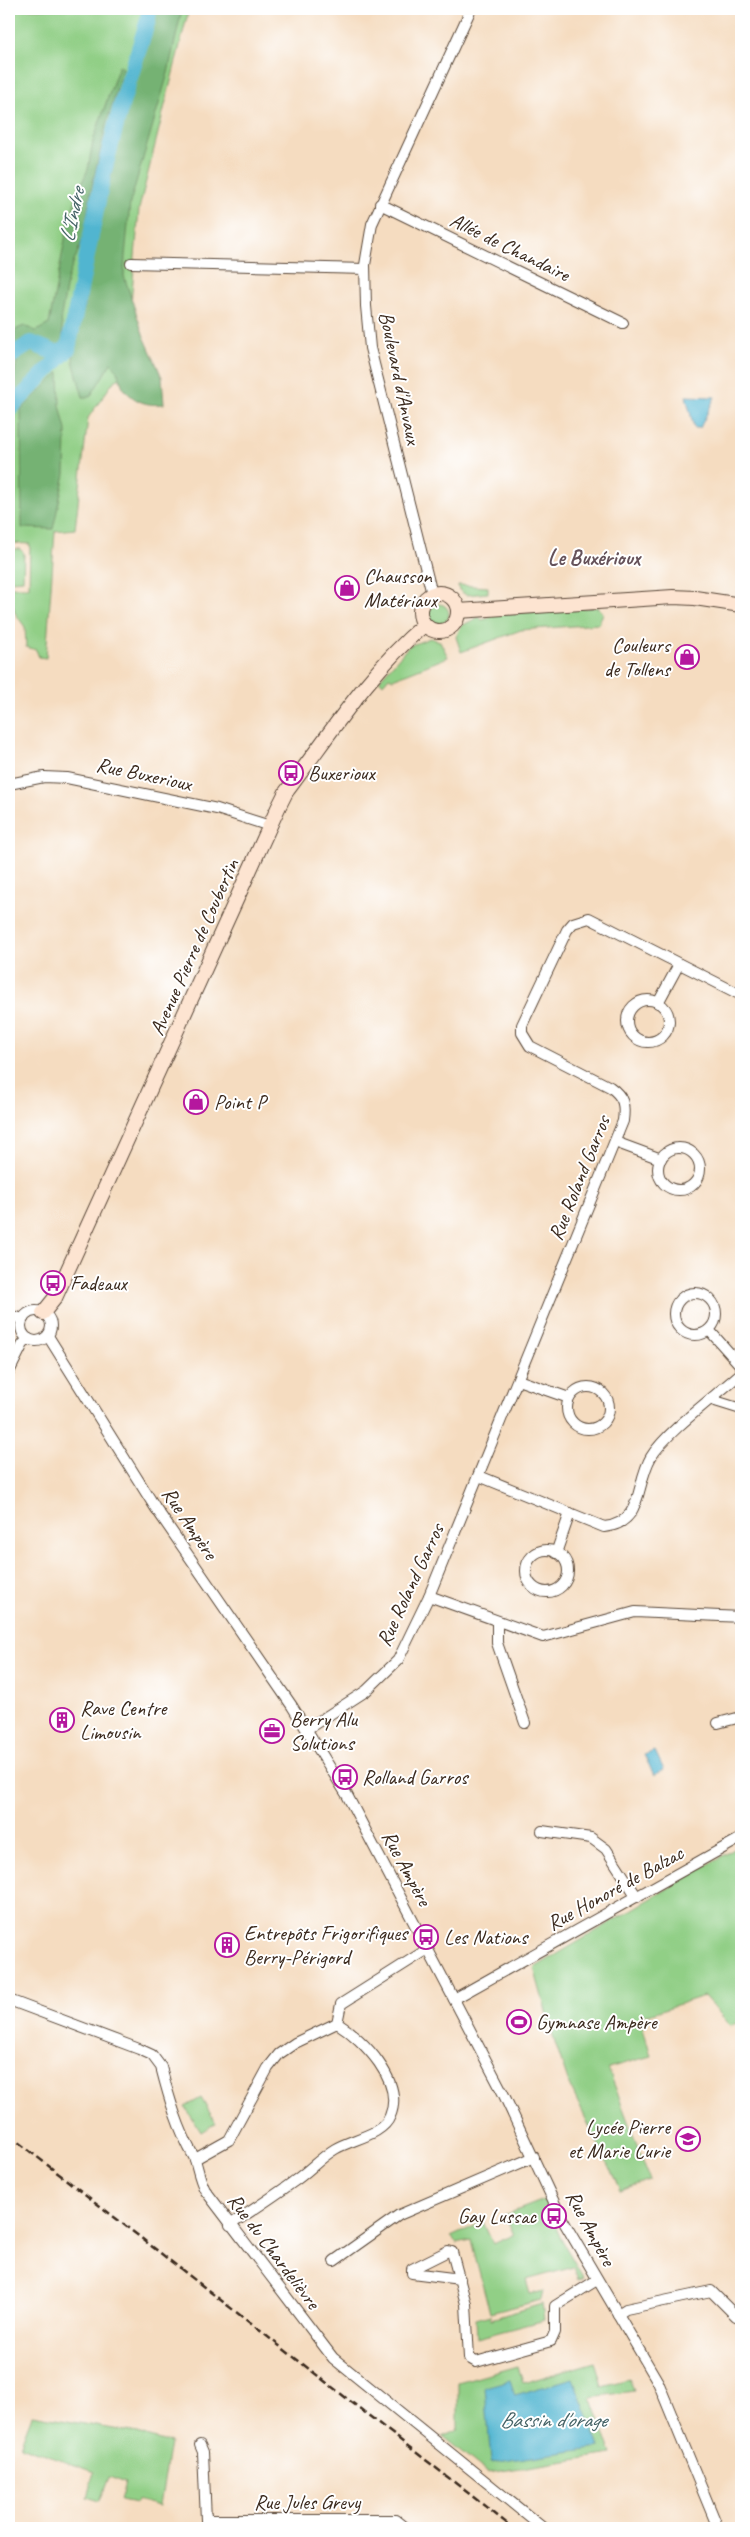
<svg xmlns="http://www.w3.org/2000/svg" width="750" height="2537" font-family="Caveat,sans-serif">
<rect width="100%" height="100%" fill="#fff"/>
<filter id="ink" filterUnits="userSpaceOnUse"><feTurbulence type="fractalNoise" baseFrequency=".02" numOctaves="2"/><feDisplacementMap in="SourceGraphic" scale="10" xChannelSelector="R" yChannelSelector="G"/><feConvolveMatrix kernelMatrix="1 2 1 2 8 2 1 2 1" color-interpolation-filters="sRGB"/></filter>
<filter id="wash" filterUnits="userSpaceOnUse"><feTurbulence type="fractalNoise" baseFrequency=".0096" numOctaves="4" result="noise"/><feDisplacementMap in="SourceGraphic" scale="20" xChannelSelector="R" yChannelSelector="G"/><feGaussianBlur stdDeviation="1.12" result="paint"/><feColorMatrix in="noise" values="0 0 0 0 0 0 0 0 0 0 0 0 0 0 0 0 0 1.4 0 .05"/><feComposite in="paint" operator="in"/></filter>
<g filter="url(#wash)">
<rect width="100%" height="100%" fill="#f5dcc0"/>
<!-- green -->
<g fill="#91cf86" stroke="#667c52">
<polygon points="9,9 189,9 139,209 125,376 114,381 88,418 75,529 55,531 46,658 39,657 36,650 26,647 25,627 15,613 9,587 29,587 30,544 9,543"/>
<polygon points="9,549 20,549 24,553 23,580 9,581"/>
<polygon points="458,585 488,587 488,593 466,595 459,590"/>
<circle cx="439" cy="614" r="10"/>
<polygon points="598,607 603,613 599,624 521,630 461,652 456,637 461,626 479,617 482,620 489,618 491,615"/>
<polygon points="430,638 440,641 448,657 393,679 389,677 383,684 380,681 380,679 409,646"/>
<polygon points="741,1845 741,2022 730,2025 704,1996 640,2017 651,2056 608,2068 650,2180 620,2190 569,2084 554,2040 534,1968"/>
<polygon points="201,2098 216,2123 201,2132 185,2107"/>
<polygon points="544,2200 561,2239 583,2277 578,2280 574,2267 526,2280 530,2294 543,2291 541,2300 490,2313 471,2240 457,2243 451,2237 483,2222 493,2244 514,2235 505,2215"/>
<polygon points="542,2304 544,2320 477,2338 476,2319 490,2315 491,2319"/>
<polygon points="595,2362 602,2386 629,2379 634,2391 591,2397 612,2454 488,2473 442,2436 458,2429 458,2383 518,2366 523,2383"/>
<polygon points="32,2415 137,2433 170,2443 160,2506 137,2500 136,2503 121,2500 126,2483 109,2477 100,2501 87,2497 94,2472 20,2446"/>
</g>
<!-- forest -->
<g fill="#74b273" stroke="#586e48">
<path d="M 154,9 L 182,9 L 168,73 L 130,203 L 125,256 L 124,276 L 143,334 L 162,377 L 164,404 C 149,406 136,403 125,390 C 119,383 122,374 111,363 L 90,397 L 83,397 L 73,361 L 76,324 L 84,309 L 99,218 L 110,180 L 120,131 Z"/>
<polygon points="119,65 123,68 107,122 91,190 84,236 68,277 61,316 64,349 13,396 10,392 17,362 11,338 17,329 24,326 36,331 49,324 68,224 78,192 88,169 93,141"/>
<polygon points="59,372 60,405 66,430 65,474 53,529 22,528 21,410"/>
</g>
<!-- water -->
<g fill="#51b5d0" stroke="#467077">
<polygon points="686,396 715,397 700,428 694,428"/>
<polygon points="655,1751 664,1770 654,1775 644,1755"/>
<polygon points="573,2378 600,2447 491,2463 485,2387 510,2380 515,2395"/>
</g>
<g fill="none" stroke-linecap="round" stroke-linejoin="round">
<!-- river -->
<g stroke="#51b5d0" stroke-width="16">
<polyline points="9,357 31,343 56,353 68,349"/>
<polyline points="9,410 68,349 104,171 121,106 148,20 149,9"/>
</g>
</g>
</g>
<g filter="url(#ink)">
<g fill="none" stroke-linecap="round" stroke-linejoin="round">
<defs>
<g id="street">
<polyline points="380,204 623,323"/>
<polyline points="131,263 365,269"/>
<polyline points="432,594 370,348 366,306 365,265 372,224 471,9"/>
<polyline points="9,784 44,777 67,778 217,809 270,826"/>
<circle cx="648" cy="1021" r="21"/>
<polyline points="658,1003 679,964"/>
<polyline points="615,1142 661,1159"/>
<circle cx="679" cy="1169" r="21"/>
<circle cx="695" cy="1314" r="21"/>
<circle cx="36" cy="1326" r="15"/>
<polyline points="9,1315 23,1319"/>
<polyline points="709,1330 741,1366"/>
<polyline points="48,1336 155,1507 292,1706 347,1795 503,2093 561,2217 658,2382 718,2528"/>
<polyline points="9,1372 23,1344 29,1339"/>
<polyline points="518,1380 569,1398"/>
<circle cx="588" cy="1408" r="21"/>
<polyline points="712,1400 741,1409"/>
<path d="M 479,1476 L 604,1527 C 644,1523 635,1484 651,1457 C 667,1431 717,1395 741,1373"/>
<circle cx="547" cy="1571" r="21"/>
<polyline points="556,1553 570,1513"/>
<polyline points="429,1596 543,1637 635,1612 741,1617"/>
<polyline points="497,1621 497,1643 525,1723"/>
<polyline points="718,1723 741,1717"/>
<path d="M 307,1729 L 366,1691 L 398,1660 L 429,1596 L 623,1121 C 625,1105 624,1097 610,1087 L 530,1046 L 522,1033 L 522,1025 L 567,930 L 573,923 L 589,918 L 741,995"/>
<polyline points="542,1831 591,1838 606,1849 637,1897"/>
<polyline points="454,1999 741,1838"/>
<path d="M 9,2000 L 139,2049 L 152,2055 L 161,2067 C 169,2098 178,2129 194,2157 C 197,2164 199,2179 205,2190 L 333,2358 L 543,2528"/>
<polyline points="337,2023 341,2004 428,1949"/>
<path d="M 195,2159 L 229,2140 L 268,2068 L 279,2054 L 295,2043 L 337,2023 C 363,2039 405,2082 390,2116 C 383,2135 351,2139 335,2149 C 320,2158 308,2172 293,2182 C 273,2197 251,2211 230,2225"/>
<polyline points="334,2261 399,2215 534,2157"/>
<polyline points="460,2279 412,2273 412,2269 448,2251 452,2252 466,2304 469,2358 476,2362 551,2341 555,2332 555,2306 597,2280"/>
<polyline points="618,2314 626,2309 711,2291 736,2316 741,2317"/>
<polyline points="200,2445 203,2452 206,2520 209,2528"/>
<polyline points="206,2520 396,2520 406,2528"/>
</g>
<g id="secondary">
<circle cx="439" cy="612" r="19"/>
<polyline points="458,611 673,597 695,598 741,605"/>
<path d="M 43,1313 L 55,1298 L 278,808 L 286,792 C 330,734 368,673 424,625"/>
</g>
</defs>
<!-- street casing -->
<use href="#street" stroke="#574536" stroke-width="12"/>
<!-- secondary casing -->
<use href="#secondary" stroke="#574536" stroke-width="16"/>
<!-- street -->
<use href="#street" stroke="#fff" stroke-width="10"/>
<!-- secondary -->
<use href="#secondary" stroke="#fde4d1" stroke-width="14"/>
<!-- rail -->
<polyline stroke="#3b2a1e" stroke-width="2.5" stroke-dasharray="8 4" stroke-linecap="butt" points="9,2135 513,2528"/>
</g>
</g>
<!-- icons -->
<defs>
<symbol id="shop-ring" viewBox="-11 -11 22 22"><circle r="9.5" fill="#fff" stroke="#b5179e" stroke-width="1.5"/><path d="M-5-2.5h2.3a2.7 3.5 0 0 1 5.4 0H5L5.5 6h-11ZM-1.5-2.5h3a1.5 2.3 0 0 0-3 0Z" fill="#b5179e"/></symbol>
<symbol id="bus-ring" viewBox="-11 -11 22 22"><circle r="9.5" fill="#fff" stroke="#b5179e" stroke-width="1.5"/><path d="M-5-6H5V4H4V6H2V4H-2V6H-4V4H-5ZM-3.5-4V0h7V-4ZM-3.5 1.2v1.5H-2V1.2ZM2 1.2v1.5H3.5V1.2Z" fill="#b5179e"/></symbol>
<symbol id="building-ring" viewBox="-11 -11 22 22"><circle r="9.5" fill="#fff" stroke="#b5179e" stroke-width="1.5"/><path d="M-4-6H4V6H1V3H-1V6H-4ZM-2.5-4.3h1.7v1.8h-1.7ZM.8-4.3h1.7v1.8H.8ZM-2.5-1h1.7V.8h-1.7ZM.8-1h1.7V.8H.8Z" fill="#b5179e"/></symbol>
<symbol id="office-ring" viewBox="-11 -11 22 22"><circle r="9.5" fill="#fff" stroke="#b5179e" stroke-width="1.5"/><path d="M-6-3h4V-5.5h4V-3h4V5H-6ZM-1-4.5V-3h2v-1.5ZM-6 0V1H6V0Z" fill="#b5179e"/></symbol>
<symbol id="stadium-ring" viewBox="-11 -11 22 22"><circle r="9.5" fill="#fff" stroke="#b5179e" stroke-width="1.5"/><path d="M0-5a6.5 5 0 1 0 0 10a6.5 5 0 1 0 0-10ZM-3.5-1.8h7v3.6h-7Z" fill="#b5179e"/></symbol>
<symbol id="school-ring" viewBox="-11 -11 22 22"><circle r="9.5" fill="#fff" stroke="#b5179e" stroke-width="1.5"/><path d="M0-5L7-2L0 1L-7-2ZM-4 1L0 2.5L4 1V4Q0 6-4 4Z" fill="#b5179e"/></symbol>
</defs>
<g fill-rule="evenodd">
<use href="#shop-ring" x="333" y="574" width="28" height="28"/>
<use href="#shop-ring" x="673" y="643" width="28" height="28"/>
<use href="#bus-ring" x="277" y="759" width="28" height="28"/>
<use href="#shop-ring" x="182" y="1088" width="28" height="28"/>
<use href="#bus-ring" x="39" y="1269" width="28" height="28"/>
<use href="#building-ring" x="48" y="1706" width="28" height="28"/>
<use href="#office-ring" x="258" y="1717" width="28" height="28"/>
<use href="#bus-ring" x="331" y="1763" width="28" height="28"/>
<use href="#bus-ring" x="412" y="1923" width="28" height="28"/>
<use href="#building-ring" x="213" y="1931" width="28" height="28"/>
<use href="#stadium-ring" x="505" y="2008" width="28" height="28"/>
<use href="#school-ring" x="674" y="2125" width="28" height="28"/>
<use href="#bus-ring" x="540" y="2202" width="28" height="28"/>
</g>
<g text-anchor="middle" dominant-baseline="central" stroke-width="4" stroke-linejoin="round" paint-order="stroke">
<!-- street labels -->
<g font-size="21" fill="#3b2a1e" stroke="#fff">
<text transform="translate(510 247) rotate(26)">Allée de Chandaire</text>
<text transform="translate(400 378) rotate(78)">Boulevard d'Anvaux</text>
<text transform="translate(144 774) rotate(12)">Rue Buxerioux</text>
<text transform="translate(194 947) rotate(-66)">Avenue Pierre de Coubertin</text>
<text transform="translate(579 1178) rotate(-68)">Rue Roland Garros</text>
<text transform="translate(190 1523) rotate(56)">Rue Ampère</text>
<text transform="translate(410 1585) rotate(-65)">Rue Roland Garros</text>
<text transform="translate(407 1868) rotate(62)">Rue Ampère</text>
<text transform="translate(615 1888) rotate(-29)">Rue Honoré de Balzac</text>
<text transform="translate(591 2228) rotate(62)">Rue Ampère</text>
<text transform="translate(274 2251) rotate(53)">Rue du Chardelièvre</text>
<text x="307" y="2502">Rue Jules Grevy</text>
</g>
<!-- poi labels -->
<g font-size="21" fill="#3b2a1e" stroke="#fff" text-anchor="start">
<text x="364" y="576">Chausson<tspan x="364" dy="24">Matériaux</tspan></text>
<text x="670" y="645" text-anchor="end">Couleurs<tspan x="670" dy="24">de Tollens</tspan></text>
<text x="308" y="773">Buxerioux</text>
<text x="214" y="1102">Point P</text>
<text x="70" y="1283">Fadeaux</text>
<text x="80" y="1708">Rave Centre<tspan x="80" dy="24">Limousin</tspan></text>
<text x="290" y="1719">Berry Alu<tspan x="290" dy="24">Solutions</tspan></text>
<text x="362" y="1777">Rolland Garros</text>
<text x="244" y="1933">Entrepôts Frigorifiques<tspan x="244" dy="24">Berry-Périgord</tspan></text>
<text x="444" y="1937">Les Nations</text>
<text x="536" y="2022">Gymnase Ampère</text>
<text x="670" y="2127" text-anchor="end">Lycée Pierre<tspan x="670" dy="24">et Marie Curie</tspan></text>
<text x="536" y="2216" text-anchor="end">Gay Lussac</text>
</g>
<!-- water labels -->
<g font-size="22" font-style="italic" fill="#446265" stroke="#fff">
<text transform="translate(72 215) rotate(-78)">L'Indre</text>
<text x="553" y="2420">Bassin d'orage</text>
</g>
<!-- neighbourhood labels -->
<g font-size="22" font-weight="bold" fill="#65525a" stroke="#fff">
<text x="594" y="558">Le Buxérioux</text>
</g>
</g>
<!-- margin -->
<rect width="750" height="2537" fill="none" stroke="#fff" stroke-width="30"/>
</svg>
